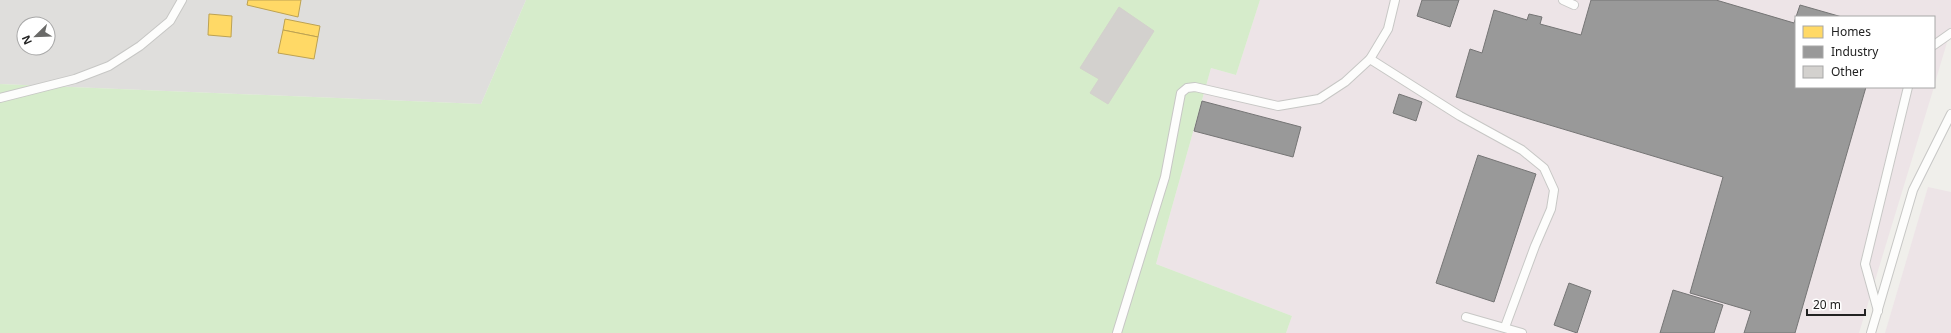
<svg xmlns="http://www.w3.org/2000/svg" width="1951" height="333" font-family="'Noto Sans',sans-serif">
<rect width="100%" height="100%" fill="#f0efeb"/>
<!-- residential -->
<path fill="#dfdedc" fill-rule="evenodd" d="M 0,0 L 526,0 L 481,104 L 0,84 ZM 24,24 L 48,24 L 48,48 L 24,48 Z"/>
<!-- industrial -->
<g fill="#ede4e7">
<polygon points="1260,0 1951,0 1951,29 1934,86 1934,17 1796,17 1796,87 1934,87 1859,333 1286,333 1292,316 1156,264 1211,68 1236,75"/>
<polygon points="1928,187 1951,192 1951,333 1885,333"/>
</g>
<!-- grass -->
<polygon fill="#d6eccb" points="526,0 1260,0 1236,75 1211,68 1156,264 1292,316 1286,333 0,333 0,84 481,104"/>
<!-- homes -->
<g fill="#ffd966" stroke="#bda252">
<polygon points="248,0 301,0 298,17 247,5"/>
<polygon points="209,14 232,16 231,37 208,35"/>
<polygon points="285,19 320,26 318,37 283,30"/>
<polygon points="283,30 318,37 314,59 278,53"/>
</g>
<!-- industry -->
<g fill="#999" stroke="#757575">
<polygon points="1422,0 1459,0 1450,27 1417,16"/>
<polygon points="1591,0 1716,0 1794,23 1796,17 1796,87 1866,87 1795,333 1744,333 1751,311 1690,293 1723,177 1456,97 1470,49 1482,53 1494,10 1527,20 1529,14 1542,17 1540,24 1581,35"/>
<polygon points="1800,5 1842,17 1796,17"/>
<polygon points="1399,94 1422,102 1416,121 1393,113"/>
<polygon points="1202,101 1301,127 1293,157 1194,131"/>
<polygon points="1478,155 1536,174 1494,302 1436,283"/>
<polygon points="1569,283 1591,291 1577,333 1554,325"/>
<polygon points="1673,290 1723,305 1714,333 1660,333"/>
</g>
<!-- building -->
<polygon fill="#d3d1ce" stroke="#d3d1cc" points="1119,7 1154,31 1108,104 1090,93 1099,79 1080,68"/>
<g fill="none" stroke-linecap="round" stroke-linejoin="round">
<defs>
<g id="lane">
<polyline points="1563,0 1574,5"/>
<polyline points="1934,45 1951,33"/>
<polyline points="1370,59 1460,116 1522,150 1544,168 1554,190 1551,209 1535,246 1505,327"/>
<polyline points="0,98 75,79 109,66 140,46 170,21 182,0"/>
<polyline points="1878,311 1865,264 1908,87"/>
<polyline points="1466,317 1522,333"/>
<polyline points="1117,333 1165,177 1181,93 1187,88 1195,87 1278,106 1319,99 1345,82 1370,59 1388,29 1395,0"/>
<polyline points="1871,333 1913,190 1951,114"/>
</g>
</defs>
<!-- lane casing -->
<use href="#lane" stroke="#c7c7c5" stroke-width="10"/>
<!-- lane -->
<use href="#lane" stroke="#fdfdfc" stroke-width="8"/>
</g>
<!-- legend -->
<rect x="1795" y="16" width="140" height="72" fill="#ffffff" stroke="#a7a7a7"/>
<rect x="1803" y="26" width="20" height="12" fill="#ffd966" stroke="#a7a7a7"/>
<text x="1831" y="36" font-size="12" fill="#222222">Homes</text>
<rect x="1803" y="46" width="20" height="12" fill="#999999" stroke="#a7a7a7"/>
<text x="1831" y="56" font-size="12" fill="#222222">Industry</text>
<rect x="1803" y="66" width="20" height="12" fill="#d3d1ce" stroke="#a7a7a7"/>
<text x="1831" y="76" font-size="12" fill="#222222">Other</text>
<!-- north arrow -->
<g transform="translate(36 36) rotate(247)"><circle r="19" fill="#ffffff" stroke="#a7a7a7"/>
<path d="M0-3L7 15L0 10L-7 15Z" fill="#6a6a68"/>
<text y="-6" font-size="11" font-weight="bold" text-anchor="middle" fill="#222222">N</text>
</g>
<!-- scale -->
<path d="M1807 309v6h58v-6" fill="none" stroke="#222222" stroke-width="2"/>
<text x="1813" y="309" font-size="12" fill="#222222" stroke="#ffffff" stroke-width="3" paint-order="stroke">20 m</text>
</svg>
